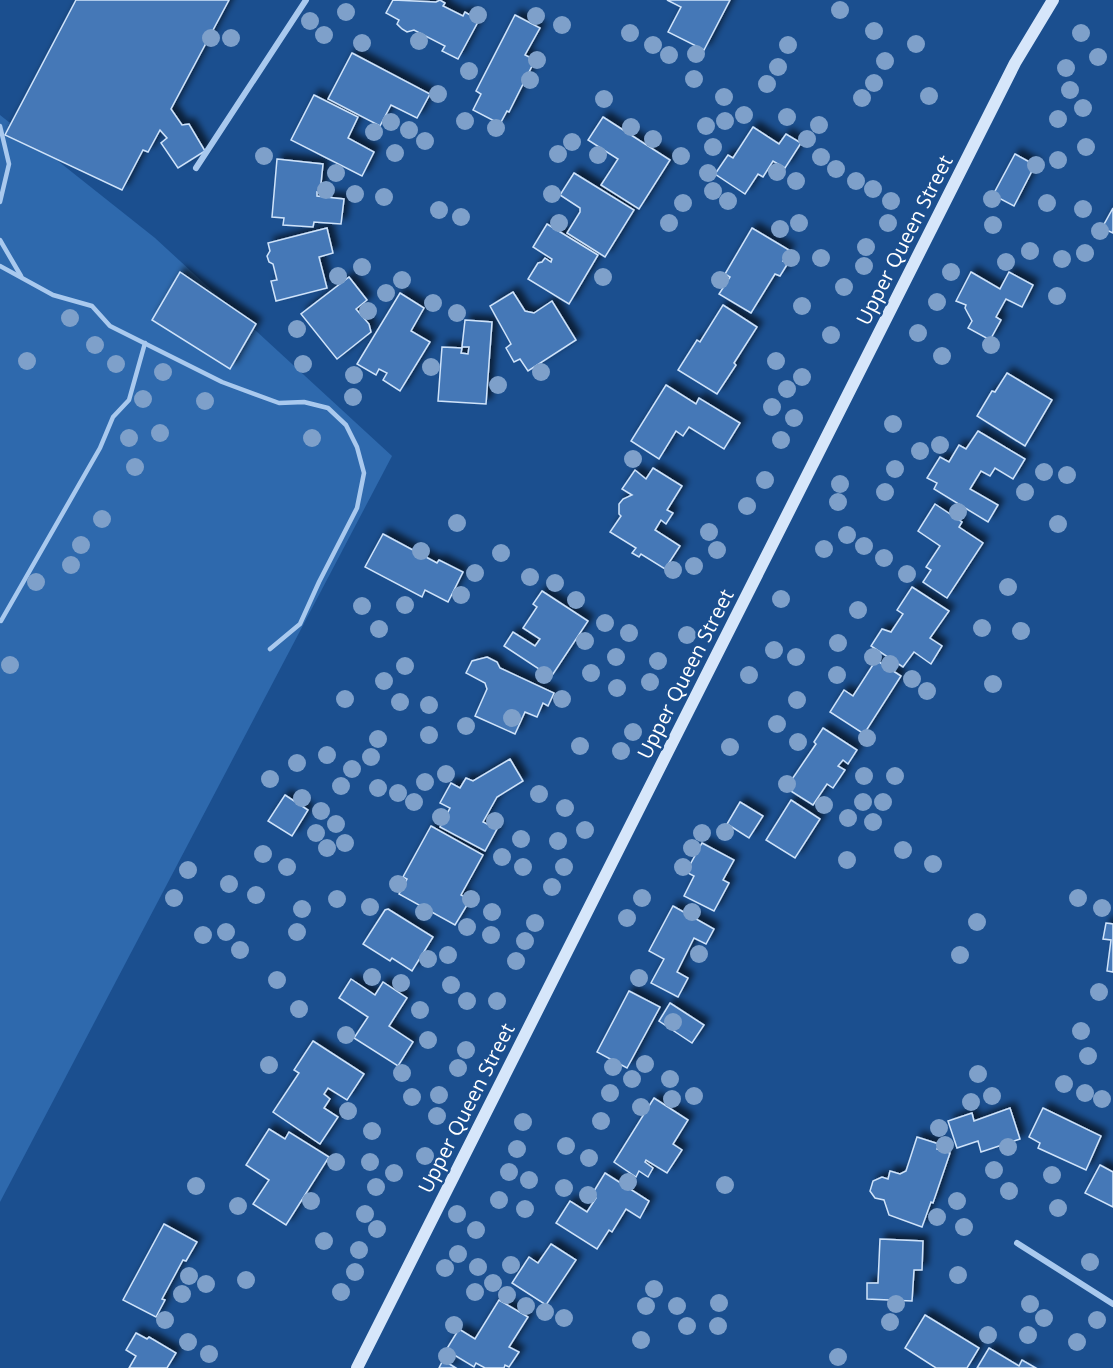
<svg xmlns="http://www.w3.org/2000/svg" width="1113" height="1368" font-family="'Open Sans',sans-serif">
<defs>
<filter id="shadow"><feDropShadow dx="5.5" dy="-5.5" stdDeviation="3" flood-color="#0009"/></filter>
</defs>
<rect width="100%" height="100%" fill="#1b4f8f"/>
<!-- green -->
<polygon fill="#2e69ad" points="0,115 155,238 392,456 0,1202"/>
<!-- building -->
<g fill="#4478b7" stroke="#cfe3fa" stroke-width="1.5" filter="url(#shadow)">
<polygon points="76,0 229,0 171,109 182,125 189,124 205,151 178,168 161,143 167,138 160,130 148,152 143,150 122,190 5,135"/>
<polygon points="393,0 436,2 440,0 445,3 443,6 463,16 465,12 479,20 458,59 442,51 445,46 414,30 407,32 402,29 397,24 399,20 386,13"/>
<polygon points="667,0 730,0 704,50 668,32 681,7"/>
<polygon points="515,15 540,28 525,55 535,60 509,112 507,111 500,124 473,110 481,94 476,91"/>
<polygon points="352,53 430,94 417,118 391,105 380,126 328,99"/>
<polygon points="314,95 358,117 348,138 374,152 362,176 291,140"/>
<polygon points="603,117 670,160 639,209 601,185 618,159 588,140"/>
<polygon points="753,127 779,144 786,134 801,143 785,168 773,161 763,177 758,174 745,194 715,174 728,155 733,158"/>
<polygon points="1015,154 1035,165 1014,206 993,195"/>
<polygon points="277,159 323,164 320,193 317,192 317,196 344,199 341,224 314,222 313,227 283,225 284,218 272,217"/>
<polygon points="574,173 634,210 605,257 567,233 580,212 580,208 560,195"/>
<polygon points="1113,208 1113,233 1102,228"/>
<polygon points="547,224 598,255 569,304 528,279 538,263 542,262 545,258 551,262 552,259 533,247"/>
<polygon points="327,228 333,253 319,257 327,288 276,301 271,281 277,280 273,264 269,262 267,256 270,251 268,243"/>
<polygon points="752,228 789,250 783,261 788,263 780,276 775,274 751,313 719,294 730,277 725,274"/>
<polygon points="180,272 256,324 230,369 152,320"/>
<polygon points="971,272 1000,289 1009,272 1033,285 1022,307 1006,299 996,317 1001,320 990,340 968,328 972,321 965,308 966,305 956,301"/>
<polygon points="349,277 367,300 356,309 369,324 371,332 337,359 301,314"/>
<polygon points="513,292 525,311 534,313 552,301 576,340 528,371 520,359 514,362 506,348 511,344 490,306"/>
<polygon points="400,293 424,308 411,331 430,342 400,391 383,380 387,373 379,369 376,375 357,364"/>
<polygon points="723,305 757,327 734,363 736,365 717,394 678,370 697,340 700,342"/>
<polygon points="465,320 492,322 486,404 438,401 442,347 462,348 461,353 468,354 469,347 462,347"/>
<polygon points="1007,373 1052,400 1025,446 977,416 992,391 995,392"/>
<polygon points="666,385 696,404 699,398 740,423 724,449 689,427 683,436 676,431 659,459 631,441"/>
<polygon points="978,431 1025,459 1013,479 995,468 990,476 981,471 970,489 998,505 988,522 934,489 937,483 927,478 940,457 949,462 959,445 966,449"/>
<polygon points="653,468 682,486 667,510 673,513 666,524 661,520 655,530 680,546 665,569 641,554 639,557 632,553 636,548 610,532 621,516 619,514 619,504 623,499 632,495 622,489 635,470 646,479"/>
<polygon points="935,504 962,522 959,527 983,543 947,598 923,582 931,570 926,567 940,546 918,531"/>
<polygon points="383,534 437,563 439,560 463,572 448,602 425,590 422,597 365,567"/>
<polygon points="912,587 949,611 930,638 942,646 931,664 914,652 903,667 871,646 882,629 891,632 903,614 897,610"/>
<polygon points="542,591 588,621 551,677 504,646 513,632 535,646 540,639 523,628 537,607 533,604"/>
<polygon points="487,657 497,662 500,668 554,693 548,706 543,703 537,717 525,712 515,734 475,716 487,689 485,683 466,673 472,661"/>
<polygon points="876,660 901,676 864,734 830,712 844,690 853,696"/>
<polygon points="823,728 857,750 848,764 843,760 838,766 845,770 833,788 827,784 813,805 786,788 816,744 814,742"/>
<polygon points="510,759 523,781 497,797 483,822 497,829 485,851 440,827 450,808 440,803 451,783 460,788 466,778 473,781"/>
<polygon points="285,795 308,810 292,836 268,821"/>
<polygon points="791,800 820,819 795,858 766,840"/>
<polygon points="740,802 763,816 749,838 727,824"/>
<polygon points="431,826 483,855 461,895 470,900 455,925 399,894 407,879 403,877"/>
<polygon points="702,843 734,860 723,880 729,883 714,911 684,896 694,876 686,872"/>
<polygon points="673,906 714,929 706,944 694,938 677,972 688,978 678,997 651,983 664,959 649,951"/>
<polygon points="388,909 433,937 412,971 392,958 390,961 363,944 385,910"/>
<polygon points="1106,923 1113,924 1113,972 1107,971 1111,940 1103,939"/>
<polygon points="351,979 375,995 383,982 407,998 389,1026 413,1042 398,1066 354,1038 368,1017 339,998"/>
<polygon points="629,991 660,1007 627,1068 597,1052"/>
<polygon points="670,1003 704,1025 692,1043 659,1021"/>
<polygon points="313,1041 364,1074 347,1100 328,1088 324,1094 330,1099 324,1108 338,1117 320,1144 273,1112 299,1073 294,1070"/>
<polygon points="654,1098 688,1120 673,1144 682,1150 667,1173 646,1160 645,1162 653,1168 648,1177 639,1171 636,1177 614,1162"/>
<polygon points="1010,1108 1020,1139 981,1152 978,1141 957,1148 948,1121 972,1113 974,1121"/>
<polygon points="1043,1108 1101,1136 1086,1170 1038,1148 1040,1143 1029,1137"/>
<polygon points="269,1129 285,1139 289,1132 329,1157 286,1225 253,1204 269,1180 246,1165"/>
<polygon points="917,1137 939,1144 937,1149 950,1153 933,1203 931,1202 922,1227 889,1215 884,1200 875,1198 870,1191 873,1181 882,1177 888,1179 890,1171 900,1174 906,1171"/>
<polygon points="1100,1165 1113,1172 1113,1207 1085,1193"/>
<polygon points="605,1173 649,1201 640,1218 626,1209 612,1232 609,1230 597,1249 556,1223 570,1201 587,1212 596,1198 591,1196"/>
<polygon points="164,1224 197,1242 186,1261 183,1260 162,1299 165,1300 156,1317 123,1300"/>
<polygon points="880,1239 923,1241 922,1270 914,1270 912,1301 867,1299 867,1283 878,1283"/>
<polygon points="551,1244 576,1260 546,1305 512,1283 529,1257 538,1263"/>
<polygon points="499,1300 528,1317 509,1347 519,1352 509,1367 505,1365 504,1368 485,1368 476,1363 474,1367 446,1350 459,1329 475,1339"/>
<polygon points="925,1315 979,1348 967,1368 936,1368 905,1348"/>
<polygon points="136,1333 147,1339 149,1337 176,1353 167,1368 129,1368 136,1356 126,1350"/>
<polygon points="989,1348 1019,1366 1022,1360 1036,1368 977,1368"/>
<polygon points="443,1360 456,1368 439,1368"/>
</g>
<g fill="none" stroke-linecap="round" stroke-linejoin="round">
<!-- lane -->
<g stroke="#a9c9ee" stroke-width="4.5">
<polyline points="0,126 9,164 0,202"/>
<polyline points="0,240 21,276"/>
<polyline points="0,266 53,295 92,306 110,326 222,382 279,403 304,402 328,408 346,425 357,447 364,473 357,508 319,582 300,624 270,649"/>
<polyline points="1,621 100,448 113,417 129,400 145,343"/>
</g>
<!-- street -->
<g stroke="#a9c9ee" stroke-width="6">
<polyline points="196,168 306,0"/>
<polyline points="1017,1243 1113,1304"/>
</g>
<!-- secondary -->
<polyline stroke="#d6e6fa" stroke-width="12" points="357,1368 1015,63 1053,0"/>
</g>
<!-- trees -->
<g fill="#7ea0ca">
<circle cx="840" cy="10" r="9"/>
<circle cx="346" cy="12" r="9"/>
<circle cx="478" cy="15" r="9"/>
<circle cx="536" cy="16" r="9"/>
<circle cx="310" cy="21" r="9"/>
<circle cx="562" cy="25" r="9"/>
<circle cx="874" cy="31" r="9"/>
<circle cx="630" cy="33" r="9"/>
<circle cx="1081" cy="33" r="9"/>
<circle cx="324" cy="35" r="9"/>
<circle cx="211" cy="38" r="9"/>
<circle cx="231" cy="38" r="9"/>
<circle cx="419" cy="41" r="9"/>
<circle cx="362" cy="43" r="9"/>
<circle cx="916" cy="44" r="9"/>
<circle cx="653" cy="45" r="9"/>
<circle cx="788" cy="45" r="9"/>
<circle cx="696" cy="54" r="9"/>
<circle cx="669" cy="55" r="9"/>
<circle cx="1098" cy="57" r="9"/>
<circle cx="537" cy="60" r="9"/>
<circle cx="885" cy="61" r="9"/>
<circle cx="778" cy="67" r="9"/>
<circle cx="1066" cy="68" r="9"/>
<circle cx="469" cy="71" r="9"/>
<circle cx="694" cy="79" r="9"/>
<circle cx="530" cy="80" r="9"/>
<circle cx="874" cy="83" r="9"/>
<circle cx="767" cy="84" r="9"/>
<circle cx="1070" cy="90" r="9"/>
<circle cx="438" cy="94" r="9"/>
<circle cx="929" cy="96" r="9"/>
<circle cx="724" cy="97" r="9"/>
<circle cx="862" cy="98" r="9"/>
<circle cx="604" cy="99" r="9"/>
<circle cx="1083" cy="108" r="9"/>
<circle cx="744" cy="115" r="9"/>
<circle cx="787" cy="117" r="9"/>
<circle cx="1058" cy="119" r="9"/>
<circle cx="465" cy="121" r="9"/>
<circle cx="725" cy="121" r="9"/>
<circle cx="391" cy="122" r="9"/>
<circle cx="819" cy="125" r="9"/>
<circle cx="706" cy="126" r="9"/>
<circle cx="631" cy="127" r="9"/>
<circle cx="496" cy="128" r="9"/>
<circle cx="409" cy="130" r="9"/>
<circle cx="374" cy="132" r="9"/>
<circle cx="653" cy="139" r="9"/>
<circle cx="807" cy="139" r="9"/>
<circle cx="425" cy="141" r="9"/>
<circle cx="572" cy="142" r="9"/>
<circle cx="713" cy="147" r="9"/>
<circle cx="1086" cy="147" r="9"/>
<circle cx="395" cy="153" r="9"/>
<circle cx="558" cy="154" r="9"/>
<circle cx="598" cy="155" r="9"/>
<circle cx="264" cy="156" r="9"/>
<circle cx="681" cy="156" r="9"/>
<circle cx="821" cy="157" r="9"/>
<circle cx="1058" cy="160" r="9"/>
<circle cx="1036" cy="165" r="9"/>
<circle cx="836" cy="169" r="9"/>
<circle cx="777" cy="172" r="9"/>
<circle cx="336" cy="173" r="9"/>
<circle cx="708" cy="173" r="9"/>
<circle cx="796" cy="181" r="9"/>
<circle cx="856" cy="181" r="9"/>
<circle cx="873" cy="189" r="9"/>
<circle cx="326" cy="190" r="9"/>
<circle cx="713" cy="191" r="9"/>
<circle cx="355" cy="194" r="9"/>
<circle cx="552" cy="194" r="9"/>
<circle cx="384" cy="197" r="9"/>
<circle cx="992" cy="199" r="9"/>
<circle cx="728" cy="201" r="9"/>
<circle cx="891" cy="201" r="9"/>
<circle cx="683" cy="203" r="9"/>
<circle cx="1047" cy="203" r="9"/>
<circle cx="1083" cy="209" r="9"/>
<circle cx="439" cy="210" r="9"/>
<circle cx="461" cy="217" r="9"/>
<circle cx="559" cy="223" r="9"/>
<circle cx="669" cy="223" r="9"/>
<circle cx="799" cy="223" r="9"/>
<circle cx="888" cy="223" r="9"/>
<circle cx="993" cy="225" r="9"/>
<circle cx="780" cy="229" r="9"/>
<circle cx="1100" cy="231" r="9"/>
<circle cx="866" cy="247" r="9"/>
<circle cx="1030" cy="251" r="9"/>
<circle cx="1085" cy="253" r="9"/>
<circle cx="791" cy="258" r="9"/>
<circle cx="821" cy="258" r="9"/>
<circle cx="1062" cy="259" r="9"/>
<circle cx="1006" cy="262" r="9"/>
<circle cx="864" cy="266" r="9"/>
<circle cx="362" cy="267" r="9"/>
<circle cx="951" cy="272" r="9"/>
<circle cx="338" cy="276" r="9"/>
<circle cx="603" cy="277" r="9"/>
<circle cx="402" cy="280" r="9"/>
<circle cx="720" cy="280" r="9"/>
<circle cx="844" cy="287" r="9"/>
<circle cx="386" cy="293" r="9"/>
<circle cx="1057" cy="296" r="9"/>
<circle cx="937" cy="302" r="9"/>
<circle cx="433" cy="303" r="9"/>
<circle cx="802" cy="306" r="9"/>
<circle cx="368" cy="311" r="9"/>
<circle cx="457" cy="313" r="9"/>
<circle cx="70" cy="318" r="9"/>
<circle cx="297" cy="329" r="9"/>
<circle cx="918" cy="333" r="9"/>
<circle cx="831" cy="335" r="9"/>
<circle cx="95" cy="345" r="9"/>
<circle cx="991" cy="345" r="9"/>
<circle cx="942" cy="356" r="9"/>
<circle cx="27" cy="361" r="9"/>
<circle cx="776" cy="361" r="9"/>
<circle cx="116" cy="364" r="9"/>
<circle cx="303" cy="364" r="9"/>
<circle cx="431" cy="367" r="9"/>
<circle cx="163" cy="372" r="9"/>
<circle cx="541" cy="372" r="9"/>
<circle cx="354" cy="375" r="9"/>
<circle cx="802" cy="377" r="9"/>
<circle cx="498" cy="385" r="9"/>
<circle cx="787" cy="389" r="9"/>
<circle cx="353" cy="397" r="9"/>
<circle cx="143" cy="399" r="9"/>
<circle cx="205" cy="401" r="9"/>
<circle cx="772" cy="407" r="9"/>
<circle cx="794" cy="418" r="9"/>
<circle cx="893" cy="424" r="9"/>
<circle cx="160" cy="433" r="9"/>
<circle cx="129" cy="438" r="9"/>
<circle cx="312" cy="438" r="9"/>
<circle cx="781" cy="440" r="9"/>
<circle cx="940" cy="445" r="9"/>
<circle cx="920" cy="451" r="9"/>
<circle cx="633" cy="459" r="9"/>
<circle cx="135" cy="467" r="9"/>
<circle cx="895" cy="469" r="9"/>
<circle cx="1044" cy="472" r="9"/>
<circle cx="1067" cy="475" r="9"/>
<circle cx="765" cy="480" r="9"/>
<circle cx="840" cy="484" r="9"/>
<circle cx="885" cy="492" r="9"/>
<circle cx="1025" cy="492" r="9"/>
<circle cx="838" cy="502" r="9"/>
<circle cx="747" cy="506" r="9"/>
<circle cx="958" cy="512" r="9"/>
<circle cx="102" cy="519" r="9"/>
<circle cx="457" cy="523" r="9"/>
<circle cx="1058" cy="524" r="9"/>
<circle cx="709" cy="532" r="9"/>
<circle cx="847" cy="535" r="9"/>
<circle cx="81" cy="545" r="9"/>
<circle cx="864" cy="546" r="9"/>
<circle cx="824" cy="549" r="9"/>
<circle cx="717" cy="550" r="9"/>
<circle cx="421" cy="551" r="9"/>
<circle cx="501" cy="553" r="9"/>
<circle cx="884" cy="558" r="9"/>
<circle cx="71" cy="565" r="9"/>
<circle cx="694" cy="566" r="9"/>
<circle cx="673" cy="570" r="9"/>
<circle cx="475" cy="573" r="9"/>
<circle cx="907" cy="574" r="9"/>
<circle cx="530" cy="577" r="9"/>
<circle cx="36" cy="582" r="9"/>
<circle cx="555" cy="583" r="9"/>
<circle cx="1008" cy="587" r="9"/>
<circle cx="461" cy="595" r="9"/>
<circle cx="781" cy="599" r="9"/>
<circle cx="576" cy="600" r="9"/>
<circle cx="405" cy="605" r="9"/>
<circle cx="362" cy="606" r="9"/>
<circle cx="858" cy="610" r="9"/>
<circle cx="605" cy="623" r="9"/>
<circle cx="982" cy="628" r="9"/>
<circle cx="379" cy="629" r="9"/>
<circle cx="1021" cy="631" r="9"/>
<circle cx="629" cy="633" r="9"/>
<circle cx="687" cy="635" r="9"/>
<circle cx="585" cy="641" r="9"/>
<circle cx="838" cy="643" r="9"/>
<circle cx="774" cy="650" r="9"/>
<circle cx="616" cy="657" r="9"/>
<circle cx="796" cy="657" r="9"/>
<circle cx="873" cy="657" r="9"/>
<circle cx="658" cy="661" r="9"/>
<circle cx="890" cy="664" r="9"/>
<circle cx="10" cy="665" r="9"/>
<circle cx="405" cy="666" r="9"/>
<circle cx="591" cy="673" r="9"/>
<circle cx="544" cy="675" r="9"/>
<circle cx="749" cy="675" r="9"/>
<circle cx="837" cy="675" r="9"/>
<circle cx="912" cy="679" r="9"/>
<circle cx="384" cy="681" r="9"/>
<circle cx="650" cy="682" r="9"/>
<circle cx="993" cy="684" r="9"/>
<circle cx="617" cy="688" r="9"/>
<circle cx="927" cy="691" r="9"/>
<circle cx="345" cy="699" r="9"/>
<circle cx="562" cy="699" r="9"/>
<circle cx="797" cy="700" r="9"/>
<circle cx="400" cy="702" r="9"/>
<circle cx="429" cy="705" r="9"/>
<circle cx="512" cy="718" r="9"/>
<circle cx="777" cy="724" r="9"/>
<circle cx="466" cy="726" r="9"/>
<circle cx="633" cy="732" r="9"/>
<circle cx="429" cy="735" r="9"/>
<circle cx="867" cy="738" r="9"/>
<circle cx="378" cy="739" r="9"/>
<circle cx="798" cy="742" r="9"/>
<circle cx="580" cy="746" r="9"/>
<circle cx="730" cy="747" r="9"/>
<circle cx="621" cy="751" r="9"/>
<circle cx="327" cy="755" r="9"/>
<circle cx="371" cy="757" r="9"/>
<circle cx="297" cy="763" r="9"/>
<circle cx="352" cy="769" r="9"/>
<circle cx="446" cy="774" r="9"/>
<circle cx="864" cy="776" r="9"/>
<circle cx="895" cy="776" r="9"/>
<circle cx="270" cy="779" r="9"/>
<circle cx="425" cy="782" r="9"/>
<circle cx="787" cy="784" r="9"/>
<circle cx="341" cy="786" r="9"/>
<circle cx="378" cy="788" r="9"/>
<circle cx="398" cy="793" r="9"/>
<circle cx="539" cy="794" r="9"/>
<circle cx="302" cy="798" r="9"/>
<circle cx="414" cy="802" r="9"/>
<circle cx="863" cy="802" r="9"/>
<circle cx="883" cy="802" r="9"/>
<circle cx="824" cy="805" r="9"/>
<circle cx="565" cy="808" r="9"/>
<circle cx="321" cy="811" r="9"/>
<circle cx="441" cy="817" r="9"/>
<circle cx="848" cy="818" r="9"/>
<circle cx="495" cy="821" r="9"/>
<circle cx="873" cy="822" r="9"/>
<circle cx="336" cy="824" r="9"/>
<circle cx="585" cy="830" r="9"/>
<circle cx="725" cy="832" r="9"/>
<circle cx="316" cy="833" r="9"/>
<circle cx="702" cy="833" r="9"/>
<circle cx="521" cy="839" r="9"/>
<circle cx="558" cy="841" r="9"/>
<circle cx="345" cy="843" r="9"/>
<circle cx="327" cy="848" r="9"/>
<circle cx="692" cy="848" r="9"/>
<circle cx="903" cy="850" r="9"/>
<circle cx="263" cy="854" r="9"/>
<circle cx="502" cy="857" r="9"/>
<circle cx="847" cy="860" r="9"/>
<circle cx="933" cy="864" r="9"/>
<circle cx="287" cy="867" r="9"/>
<circle cx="523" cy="867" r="9"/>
<circle cx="564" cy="867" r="9"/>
<circle cx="683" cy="867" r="9"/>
<circle cx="188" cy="870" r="9"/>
<circle cx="229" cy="884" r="9"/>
<circle cx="398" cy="884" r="9"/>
<circle cx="552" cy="887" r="9"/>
<circle cx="256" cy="895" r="9"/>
<circle cx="174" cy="898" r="9"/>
<circle cx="642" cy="898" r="9"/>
<circle cx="1078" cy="898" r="9"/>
<circle cx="337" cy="899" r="9"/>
<circle cx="471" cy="899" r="9"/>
<circle cx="370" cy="907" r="9"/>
<circle cx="1102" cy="908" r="9"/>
<circle cx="302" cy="909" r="9"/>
<circle cx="424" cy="912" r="9"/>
<circle cx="492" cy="912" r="9"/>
<circle cx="692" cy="912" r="9"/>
<circle cx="627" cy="918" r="9"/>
<circle cx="977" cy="922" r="9"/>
<circle cx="535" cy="923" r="9"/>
<circle cx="467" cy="927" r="9"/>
<circle cx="226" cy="932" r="9"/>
<circle cx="297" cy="932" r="9"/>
<circle cx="203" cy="935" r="9"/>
<circle cx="491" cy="935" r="9"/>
<circle cx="525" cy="941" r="9"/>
<circle cx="240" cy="950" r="9"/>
<circle cx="699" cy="954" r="9"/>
<circle cx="448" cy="955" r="9"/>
<circle cx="960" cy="955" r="9"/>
<circle cx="428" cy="959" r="9"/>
<circle cx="516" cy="961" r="9"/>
<circle cx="372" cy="977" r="9"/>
<circle cx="639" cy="978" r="9"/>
<circle cx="277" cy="980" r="9"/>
<circle cx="401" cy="983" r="9"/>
<circle cx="451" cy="985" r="9"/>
<circle cx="1099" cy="992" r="9"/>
<circle cx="467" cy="1001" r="9"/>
<circle cx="497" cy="1001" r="9"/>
<circle cx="299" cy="1009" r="9"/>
<circle cx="420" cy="1010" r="9"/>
<circle cx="673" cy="1022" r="9"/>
<circle cx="1081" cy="1031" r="9"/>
<circle cx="346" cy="1035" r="9"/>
<circle cx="428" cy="1040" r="9"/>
<circle cx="466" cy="1050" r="9"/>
<circle cx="1088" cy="1056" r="9"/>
<circle cx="645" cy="1064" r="9"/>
<circle cx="269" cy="1065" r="9"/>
<circle cx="613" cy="1067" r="9"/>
<circle cx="458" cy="1068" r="9"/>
<circle cx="402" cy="1073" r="9"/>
<circle cx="978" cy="1074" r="9"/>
<circle cx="632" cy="1079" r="9"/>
<circle cx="670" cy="1079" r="9"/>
<circle cx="1064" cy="1084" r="9"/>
<circle cx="610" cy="1093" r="9"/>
<circle cx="1085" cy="1093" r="9"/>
<circle cx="439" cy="1095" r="9"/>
<circle cx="694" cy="1096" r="9"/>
<circle cx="992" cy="1096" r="9"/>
<circle cx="412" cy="1097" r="9"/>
<circle cx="672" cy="1099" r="9"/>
<circle cx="1102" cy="1099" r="9"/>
<circle cx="971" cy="1102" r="9"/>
<circle cx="641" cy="1107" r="9"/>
<circle cx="348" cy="1111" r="9"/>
<circle cx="437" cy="1116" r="9"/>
<circle cx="601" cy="1121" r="9"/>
<circle cx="523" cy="1122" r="9"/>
<circle cx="939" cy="1128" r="9"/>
<circle cx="372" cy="1131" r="9"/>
<circle cx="945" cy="1145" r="9"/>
<circle cx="566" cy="1146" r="9"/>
<circle cx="1008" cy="1147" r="9"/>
<circle cx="517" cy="1149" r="9"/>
<circle cx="425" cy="1156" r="9"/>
<circle cx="589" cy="1158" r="9"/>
<circle cx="336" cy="1162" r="9"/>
<circle cx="370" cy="1162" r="9"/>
<circle cx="994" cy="1170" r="9"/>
<circle cx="509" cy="1172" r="9"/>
<circle cx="394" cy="1173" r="9"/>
<circle cx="1052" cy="1175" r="9"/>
<circle cx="529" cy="1180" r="9"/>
<circle cx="628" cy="1182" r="9"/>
<circle cx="725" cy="1185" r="9"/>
<circle cx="196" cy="1186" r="9"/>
<circle cx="376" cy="1187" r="9"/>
<circle cx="564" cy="1188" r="9"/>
<circle cx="1009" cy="1191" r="9"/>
<circle cx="588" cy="1195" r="9"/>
<circle cx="499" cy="1200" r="9"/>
<circle cx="311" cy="1201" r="9"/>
<circle cx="957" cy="1201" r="9"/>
<circle cx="238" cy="1206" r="9"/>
<circle cx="1058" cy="1208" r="9"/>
<circle cx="525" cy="1209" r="9"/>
<circle cx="365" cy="1214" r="9"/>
<circle cx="457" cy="1214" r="9"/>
<circle cx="937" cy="1217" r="9"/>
<circle cx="964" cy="1227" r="9"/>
<circle cx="377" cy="1229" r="9"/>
<circle cx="476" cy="1230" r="9"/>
<circle cx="324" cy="1241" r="9"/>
<circle cx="359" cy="1250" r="9"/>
<circle cx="458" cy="1254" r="9"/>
<circle cx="1090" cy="1262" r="9"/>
<circle cx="511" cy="1265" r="9"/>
<circle cx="478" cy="1267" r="9"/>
<circle cx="445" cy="1268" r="9"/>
<circle cx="355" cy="1272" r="9"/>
<circle cx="958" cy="1275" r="9"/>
<circle cx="189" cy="1276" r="9"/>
<circle cx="246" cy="1280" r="9"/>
<circle cx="493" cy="1283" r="9"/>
<circle cx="206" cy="1284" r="9"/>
<circle cx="654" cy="1289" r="9"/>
<circle cx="341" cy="1292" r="9"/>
<circle cx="475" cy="1292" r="9"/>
<circle cx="182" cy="1294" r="9"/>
<circle cx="507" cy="1295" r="9"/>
<circle cx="719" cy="1303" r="9"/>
<circle cx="896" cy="1304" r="9"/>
<circle cx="1030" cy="1304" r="9"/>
<circle cx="526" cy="1306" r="9"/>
<circle cx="646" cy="1306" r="9"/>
<circle cx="677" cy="1306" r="9"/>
<circle cx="545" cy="1312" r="9"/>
<circle cx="564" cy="1318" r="9"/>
<circle cx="1044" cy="1318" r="9"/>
<circle cx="165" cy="1320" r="9"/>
<circle cx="1097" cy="1320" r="9"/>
<circle cx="890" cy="1322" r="9"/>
<circle cx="454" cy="1325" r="9"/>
<circle cx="687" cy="1326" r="9"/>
<circle cx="718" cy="1326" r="9"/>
<circle cx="988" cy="1335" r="9"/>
<circle cx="1028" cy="1335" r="9"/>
<circle cx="641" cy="1340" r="9"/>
<circle cx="188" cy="1342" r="9"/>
<circle cx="1077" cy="1342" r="9"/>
<circle cx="209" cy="1354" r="9"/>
<circle cx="447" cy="1356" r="9"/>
<circle cx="838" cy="1357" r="9"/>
</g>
<g text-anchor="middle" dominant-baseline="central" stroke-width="5" stroke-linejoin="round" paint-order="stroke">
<!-- street labels -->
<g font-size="20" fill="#fff" stroke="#1b4f8f">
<text transform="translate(904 240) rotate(-63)">Upper Queen Street</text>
<text transform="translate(685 674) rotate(-63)">Upper Queen Street</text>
<text transform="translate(466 1108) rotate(-63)">Upper Queen Street</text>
</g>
</g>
</svg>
